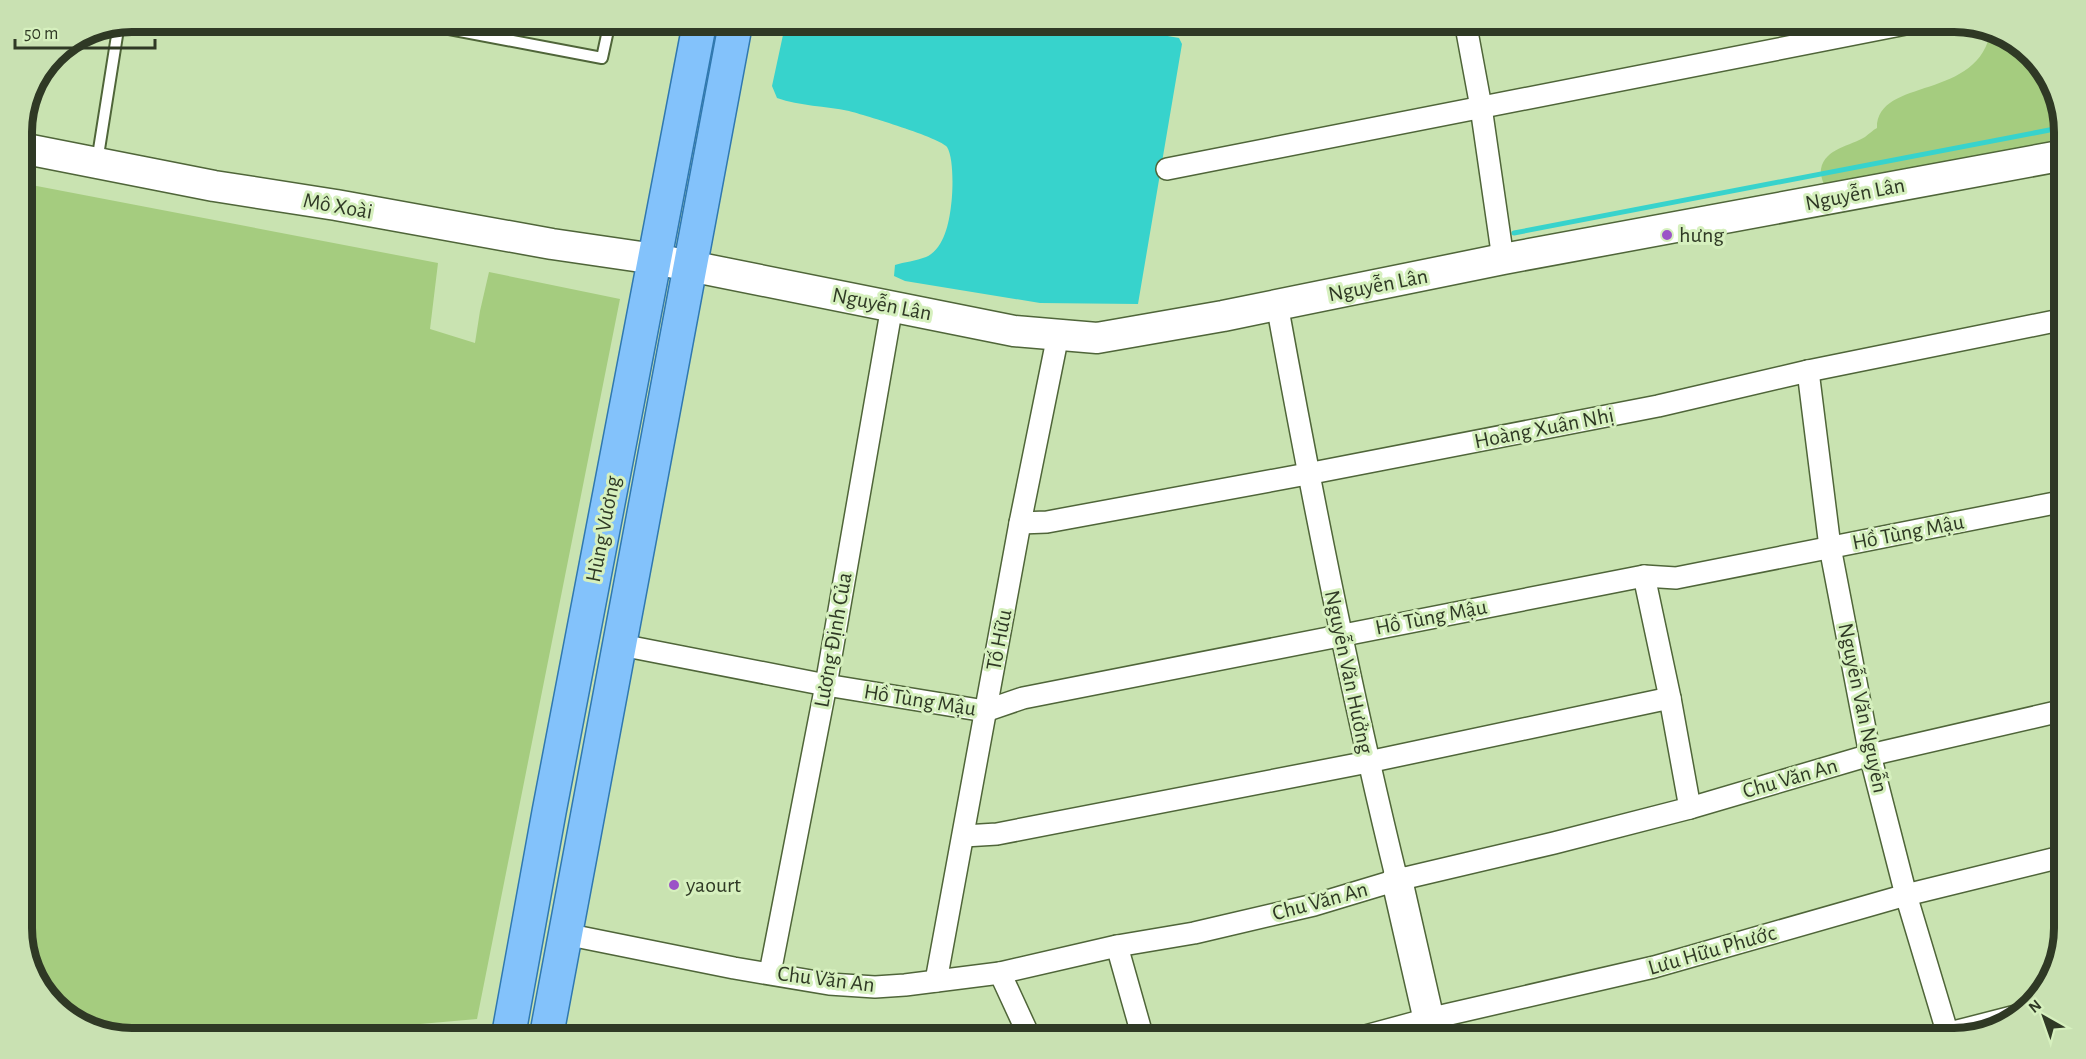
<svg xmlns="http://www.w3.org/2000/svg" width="2086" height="1059" font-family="'Alegreya Sans',sans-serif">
<rect width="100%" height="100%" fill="#c9e3b1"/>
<!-- green -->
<g fill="#a5cc7f">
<path d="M 1991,29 L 2004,33 L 2047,70 L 2065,124 L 2065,143 L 1825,187 C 1823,182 1820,175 1821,169 C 1825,148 1851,146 1865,137 C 1869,134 1873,130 1877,128 C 1877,76 1980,102 1991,29 Z"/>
<polygon points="21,183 438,263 430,329 475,343 480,311 489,272 620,299 477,1019 375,1028 374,1038 131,1038 82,1026 40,989 21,935"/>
</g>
<!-- water -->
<path fill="#37d3cc" d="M 786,21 L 1083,21 L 1179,38 L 1182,44 L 1138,304 L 1040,303 L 905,281 L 894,276 L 895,265 C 904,262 916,261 926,257 C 944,249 949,223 951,206 C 953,192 954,158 947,147 C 941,138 864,115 849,111 C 825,106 800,106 777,98 L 772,86 Z"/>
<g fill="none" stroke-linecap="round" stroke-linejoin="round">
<!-- stream -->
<polyline stroke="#37d3cc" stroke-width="5" points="1514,233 2065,127"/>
<defs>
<g id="lane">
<polyline points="407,21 602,58 610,21"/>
<polyline points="97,162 119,23"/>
</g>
<g id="street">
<polyline points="1465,21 1481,107 1503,259"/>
<polyline points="1167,169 1921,21"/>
<path d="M 1277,304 C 1312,497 1350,689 1397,880"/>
<polyline points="1808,371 1830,547 1870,755 1906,895 1949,1038"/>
<polyline points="1020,523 1047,522 1307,474 1658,406 1808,371 2065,319"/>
<polyline points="1644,576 1670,698 1690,808"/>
<polyline points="621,645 826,685 985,711 1023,698 1644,576 1676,578 2065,501"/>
<polyline points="964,836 997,834 1368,762 1670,698"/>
<polyline points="565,934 734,968 829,984 875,987 905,985 1000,973 1117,946 1194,933 1314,905 1397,880 1554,843 1690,808 1870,755 2065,710"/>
<polyline points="1117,946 1143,1038"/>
<polyline points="770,973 826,685 892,306"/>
<polyline points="1000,973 1030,1038"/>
<polyline points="936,981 1020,523 1058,335"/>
<polyline points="1358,1038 1428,1019 1654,967 1906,895 2065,856"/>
<polyline points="1930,1038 2020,1015"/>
</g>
<g id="secondary">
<polyline points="21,148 214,186 336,205 552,244 655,259 1014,331 1097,338 1223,316 1503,259 2065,155"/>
<polyline points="1397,880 1433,1038"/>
</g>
<g id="primary">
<polyline points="508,1038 549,812 700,21"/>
<polyline points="546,1038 736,21"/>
</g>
</defs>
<!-- lane casing -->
<use href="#lane" stroke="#4f6539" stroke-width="14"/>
<!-- street casing -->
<use href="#street" stroke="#4f6539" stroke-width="24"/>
<!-- secondary casing -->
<use href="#secondary" stroke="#4f6539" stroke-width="33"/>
<!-- primary casing -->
<use href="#primary" stroke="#3078af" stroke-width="36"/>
<!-- lane -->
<use href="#lane" stroke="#fff" stroke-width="10"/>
<!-- street -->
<use href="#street" stroke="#fff" stroke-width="21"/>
<!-- secondary -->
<use href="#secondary" stroke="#fff" stroke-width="30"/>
<!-- primary -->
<use href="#primary" stroke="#83c2fb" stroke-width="33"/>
</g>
<!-- markers -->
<g fill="#9b53c7" stroke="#d6f0be" stroke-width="2">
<circle cx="1667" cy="235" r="6"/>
<circle cx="674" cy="885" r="6"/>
</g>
<g text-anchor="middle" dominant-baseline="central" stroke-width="6" stroke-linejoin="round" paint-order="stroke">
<!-- street labels -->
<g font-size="22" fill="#2f3925" stroke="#d6f0be">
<text transform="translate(1855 194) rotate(-11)">Nguyễn Lân</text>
<text transform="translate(338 206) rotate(10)">Mô Xoài</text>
<text transform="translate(1378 285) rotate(-11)">Nguyễn Lân</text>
<text transform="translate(882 304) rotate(11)">Nguyễn Lân</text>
<text transform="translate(1544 428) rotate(-11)">Hoàng Xuân Nhị</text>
<text transform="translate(603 529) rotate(-79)">Hùng Vương</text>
<text transform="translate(1908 532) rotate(-11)">Hồ Tùng Mậu</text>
<text transform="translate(1431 617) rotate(-11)">Hồ Tùng Mậu</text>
<text transform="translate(833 640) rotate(-80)">Lương Định Của</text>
<text transform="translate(999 640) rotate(-79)">Tố Hữu</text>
<text transform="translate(1349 672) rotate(78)">Nguyễn Văn Hưởng</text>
<text transform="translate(920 700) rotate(9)">Hồ Tùng Mậu</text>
<text transform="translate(1863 708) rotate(78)">Nguyễn Văn Nguyễn</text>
<text transform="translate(1790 778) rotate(-16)">Chu Văn An</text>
<text transform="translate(1320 901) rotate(-15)">Chu Văn An</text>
<text transform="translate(1712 950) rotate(-16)">Lưu Hữu Phước</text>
<text transform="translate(826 979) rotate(7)">Chu Văn An</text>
</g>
<!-- poi labels -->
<g font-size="22" fill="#2f3925" stroke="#d6f0be" text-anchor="start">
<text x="1679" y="235">hưng</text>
<text x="686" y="885">yaourt</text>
</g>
</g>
<!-- crop -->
<path d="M0 0H2086V1059H0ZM132 32H1954A100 100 0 0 1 2054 132V928A100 100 0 0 1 1954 1028H132A100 100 0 0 1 32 928V132A100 100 0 0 1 132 32Z" fill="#c9e1b2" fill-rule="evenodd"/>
<path fill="none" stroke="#2f3925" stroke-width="8" d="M132 32H1954A100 100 0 0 1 2054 132V928A100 100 0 0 1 1954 1028H132A100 100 0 0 1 32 928V132A100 100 0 0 1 132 32Z"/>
<!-- north arrow -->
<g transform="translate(2044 1017) rotate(320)" stroke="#d6f0be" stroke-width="4.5" paint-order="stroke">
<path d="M0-4.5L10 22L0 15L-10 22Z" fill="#2f3925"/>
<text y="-9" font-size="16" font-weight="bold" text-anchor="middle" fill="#2f3925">N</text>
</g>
<!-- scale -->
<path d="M15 39v9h140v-9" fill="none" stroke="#2f3925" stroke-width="3"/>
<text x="24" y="39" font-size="18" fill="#2f3925" stroke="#d6f0be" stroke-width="4.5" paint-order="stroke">50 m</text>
</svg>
